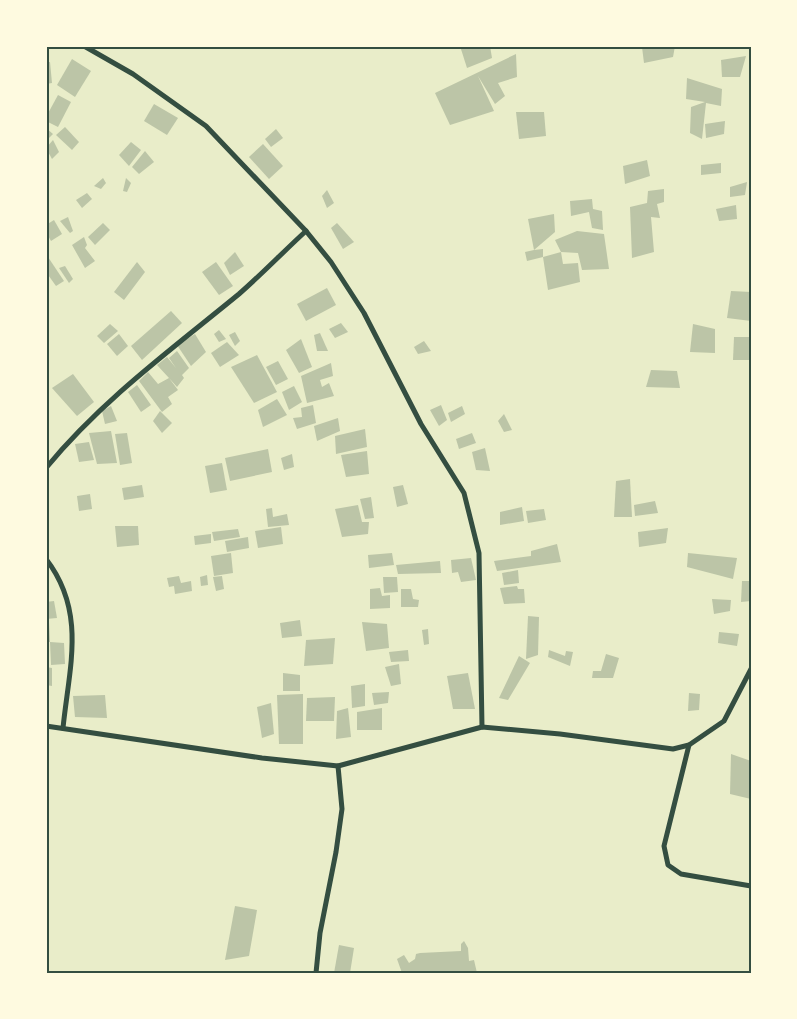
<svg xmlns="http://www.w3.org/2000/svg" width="797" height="1019" font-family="Poppins,sans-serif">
<rect width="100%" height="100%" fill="#e9edc9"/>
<!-- building -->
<g fill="#bcc5a7">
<polygon points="460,46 490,46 492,58 467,68"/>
<polygon points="675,46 673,57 644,63 642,47"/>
<polygon points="516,54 517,77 498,83 505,96 495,104 478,76 494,111 450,125 435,93"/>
<polygon points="746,56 740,77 722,77 721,60"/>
<polygon points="72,59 91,71 75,97 57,85"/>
<polygon points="46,62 50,62 52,83 46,84"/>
<polygon points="687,78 722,89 721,106 706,103 702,139 690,133 691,107 705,102 686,99"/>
<polygon points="58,95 71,102 58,127 46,121 46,117"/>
<polygon points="154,104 178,118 167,135 144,121"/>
<polygon points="516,112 544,112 546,136 519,139"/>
<polygon points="725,121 724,134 706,138 705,124"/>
<polygon points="65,127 79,142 72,150 56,135"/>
<polygon points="46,128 53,134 46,141"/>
<polygon points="276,129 283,138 271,147 265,139"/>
<polygon points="53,140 59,152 52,159 46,148"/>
<polygon points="131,142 141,150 129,166 119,155"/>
<polygon points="263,144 283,166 269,179 249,157"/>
<polygon points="145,151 154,162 139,174 132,167"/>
<polygon points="647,160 650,176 625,184 623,166"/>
<polygon points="721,163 721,173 701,175 701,165"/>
<polygon points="103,178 106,183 101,189 94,186"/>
<polygon points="126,178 131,183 127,192 123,191"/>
<polygon points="747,182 745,195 730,197 730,187"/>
<polygon points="664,189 664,202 657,204 660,218 651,217 654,252 632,258 630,207 647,203 648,191"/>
<polygon points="327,190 334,203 327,208 322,196"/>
<polygon points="87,193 92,199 82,208 76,200"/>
<polygon points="592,199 593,209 602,211 603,230 592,228 589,212 571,216 570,201"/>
<polygon points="736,205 737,219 719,221 716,209"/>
<polygon points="554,214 555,232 534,250 543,249 543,257 527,261 525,252 534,250 528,219"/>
<polygon points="68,217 73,231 70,233 60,221"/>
<polygon points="54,220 62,234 51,241 46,232 46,225"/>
<polygon points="103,223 110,230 95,245 88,237"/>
<polygon points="337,223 354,242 343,249 331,228"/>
<polygon points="577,231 604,234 609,269 582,270 578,253 561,252 555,240"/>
<polygon points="84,237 87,245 85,248 95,261 85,268 72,245"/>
<polygon points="235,252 244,266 230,275 224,263"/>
<polygon points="561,252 563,264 578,263 580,282 548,290 543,257"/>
<polygon points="46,254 64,281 56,286 46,272"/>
<polygon points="137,262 145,272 124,300 114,292"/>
<polygon points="216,262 233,286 219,295 202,272"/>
<polygon points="65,266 73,279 69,283 59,268"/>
<polygon points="327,288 336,305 306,321 297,304"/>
<polygon points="731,291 751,292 751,321 727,318"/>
<polygon points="171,311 182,323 142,360 131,346"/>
<polygon points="341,323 348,332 335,338 329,329"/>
<polygon points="110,324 118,331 104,343 97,336"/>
<polygon points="693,324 715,329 715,353 690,352"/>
<polygon points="219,330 226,339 219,342 214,334"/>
<polygon points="235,332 240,341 235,346 229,335"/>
<polygon points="320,333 328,351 317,351 314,335"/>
<polygon points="119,334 128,346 117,356 107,344"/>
<polygon points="195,334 206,352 191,366 177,345"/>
<polygon points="734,337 751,337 751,360 733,360"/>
<polygon points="301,339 312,367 299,373 286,350"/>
<polygon points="424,341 431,351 418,354 414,347"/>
<polygon points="227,342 239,355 220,367 211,353"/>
<polygon points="177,351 189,368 182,375 184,378 177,387 169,378 178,390 168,397 172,404 162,412 139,381 148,372 158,384 169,378 157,365 167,357 176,368 169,358"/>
<polygon points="257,355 277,392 254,403 231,367"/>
<polygon points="278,361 288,379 276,385 266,367"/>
<polygon points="331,363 333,376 320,380 322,387 329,383 334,396 307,403 301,376"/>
<polygon points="651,370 677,371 680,388 646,387"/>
<polygon points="73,374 94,402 77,416 52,388"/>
<polygon points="137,385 151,405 141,412 128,392"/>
<polygon points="294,386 302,402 289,410 282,392"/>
<polygon points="277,399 287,415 263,427 258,410"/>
<polygon points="313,405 316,423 297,429 293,418 302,417 301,408"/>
<polygon points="441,405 447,420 439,426 430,410"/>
<polygon points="111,406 117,421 105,424 102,411"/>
<polygon points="462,406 465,414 451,422 448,413"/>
<polygon points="160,411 172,423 162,433 153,421"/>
<polygon points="504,414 512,430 504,432 498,421"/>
<polygon points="338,418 340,431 317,441 314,426"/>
<polygon points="365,429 367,447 336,454 335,436"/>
<polygon points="111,431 117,463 97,464 89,433"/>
<polygon points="127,433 132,463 120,465 115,434"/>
<polygon points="472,433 476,443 459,449 456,439"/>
<polygon points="89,442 94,460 79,462 75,444"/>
<polygon points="485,448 490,471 476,470 472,452"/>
<polygon points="268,449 272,472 230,481 225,458"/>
<polygon points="367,451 369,474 346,477 341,455"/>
<polygon points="292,454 294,467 284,470 281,458"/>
<polygon points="222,463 227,490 210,493 205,466"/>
<polygon points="630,479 632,517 614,517 616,481"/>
<polygon points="142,485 144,497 124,500 122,488"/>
<polygon points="403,485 408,504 397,507 393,487"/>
<polygon points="90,494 92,509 79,511 77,496"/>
<polygon points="371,497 374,518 365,519 360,499"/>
<polygon points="655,501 658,513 635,516 634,505"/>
<polygon points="358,505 362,522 369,522 368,534 342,537 335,509"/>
<polygon points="522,507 524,521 500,525 500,512"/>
<polygon points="272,508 273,517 287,514 289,525 268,527 266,509"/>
<polygon points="544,509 546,520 528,523 526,511"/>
<polygon points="115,526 138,526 139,545 117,547"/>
<polygon points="281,527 283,544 258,548 255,531"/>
<polygon points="668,528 666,543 639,547 638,532"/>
<polygon points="238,529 240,537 214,541 212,532"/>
<polygon points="211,534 211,543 195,545 194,536"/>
<polygon points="248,537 249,548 227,552 225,541"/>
<polygon points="557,544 561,562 497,571 494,561 531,556 531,551"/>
<polygon points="231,553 233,573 214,576 211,556"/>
<polygon points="392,553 394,565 369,568 368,555"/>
<polygon points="688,553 737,558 733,579 687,567"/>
<polygon points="471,558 476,580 461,582 458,572 452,573 451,560"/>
<polygon points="440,561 441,573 398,574 396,565"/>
<polygon points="518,570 519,583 504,585 502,573"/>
<polygon points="207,575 208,585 201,586 200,577"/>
<polygon points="179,576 181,583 191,581 192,591 175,594 174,586 169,587 167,578"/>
<polygon points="222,576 224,589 216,591 213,577"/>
<polygon points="383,577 397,577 398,592 384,593"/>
<polygon points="742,581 751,581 751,601 741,602"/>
<polygon points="517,586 518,589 524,589 525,603 504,604 500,588"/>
<polygon points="380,588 382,596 390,595 390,608 370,609 370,589"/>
<polygon points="401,589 411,589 413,599 419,600 418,607 401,607"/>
<polygon points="712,599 731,600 730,611 714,614"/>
<polygon points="54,601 57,618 46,619 46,602"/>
<polygon points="528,616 539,617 538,655 526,659"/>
<polygon points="300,620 302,636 282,638 280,623"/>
<polygon points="49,622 50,642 64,643 65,664 51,665 50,642 46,642 46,623"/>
<polygon points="362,622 387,624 389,648 366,651"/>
<polygon points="428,629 429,644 424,645 422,630"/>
<polygon points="719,632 739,634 737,646 718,643"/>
<polygon points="335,638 333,664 304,666 306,640"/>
<polygon points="408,650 409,661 391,662 389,652"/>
<polygon points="549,650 565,656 566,651 573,652 570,666 548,657"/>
<polygon points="606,654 619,658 613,678 592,678 593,671 601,671"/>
<polygon points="519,656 530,663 508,700 499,698"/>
<polygon points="399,664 401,684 391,686 385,667"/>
<polygon points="46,667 52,668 52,686 46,685"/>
<polygon points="283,673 300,675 300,691 283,691"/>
<polygon points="468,673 475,709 453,709 447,676"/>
<polygon points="365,684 365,706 352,708 351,686"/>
<polygon points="389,692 388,703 374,705 372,693"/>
<polygon points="689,693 700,694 699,710 688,711"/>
<polygon points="303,694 303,744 279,744 277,695"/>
<polygon points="105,695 107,718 75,717 73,696"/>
<polygon points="335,697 334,721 306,721 307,698"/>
<polygon points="271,703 274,734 262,738 257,707"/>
<polygon points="348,708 351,737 336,739 337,711"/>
<polygon points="382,708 382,730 357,730 357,712"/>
<polygon points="731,754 751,761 751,799 730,794"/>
<polygon points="235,906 257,910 249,956 225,960"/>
<polygon points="464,941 468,948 469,961 474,960 477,973 402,973 397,959 404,955 409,963 415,959 416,954 420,953 461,951 461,944"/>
<polygon points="339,945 354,948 350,973 334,973"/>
</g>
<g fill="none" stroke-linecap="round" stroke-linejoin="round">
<!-- minor -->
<g stroke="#344e41" stroke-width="5">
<polyline points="84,46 133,74 206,126 306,231 331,262 364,313 421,424 464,493 479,553 482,727"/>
<path d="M 46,468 C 102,400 172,349 239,294 C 262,274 284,251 306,231"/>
<path d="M 46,559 C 87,612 69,668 63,728"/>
<polyline points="46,726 262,758 338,766 482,727 560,734 673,749 689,745 724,721 751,669"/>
<polyline points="689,745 664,846 668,865 681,874 751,886"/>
<polyline points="316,973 320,933 336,852 342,809 338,766"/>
</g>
</g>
<!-- border -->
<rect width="797" height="1019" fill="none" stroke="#fefae0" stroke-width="95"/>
<rect x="48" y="48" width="702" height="924" fill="none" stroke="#344e41" stroke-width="2"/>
</svg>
